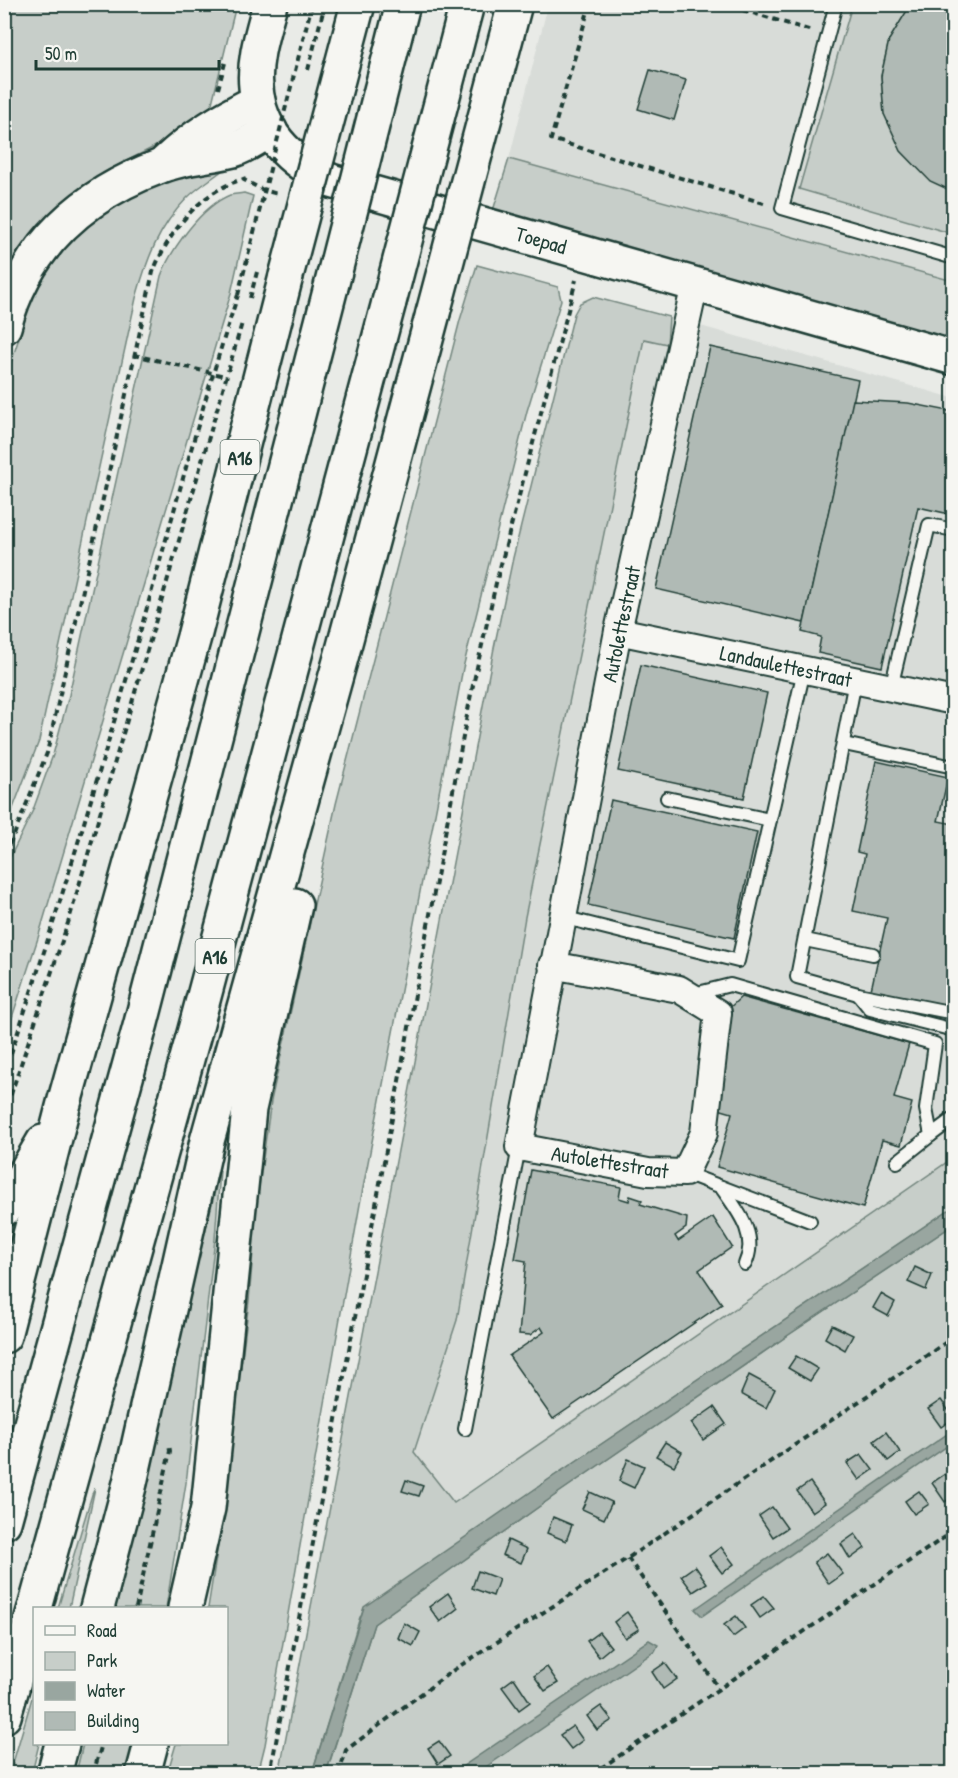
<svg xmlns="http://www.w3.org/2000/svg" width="958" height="1778" font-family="'Patrick Hand',sans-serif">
<rect width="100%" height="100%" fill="#e9ebe7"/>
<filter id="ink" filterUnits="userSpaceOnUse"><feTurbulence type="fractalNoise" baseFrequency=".0167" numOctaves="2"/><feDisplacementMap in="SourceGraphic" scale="12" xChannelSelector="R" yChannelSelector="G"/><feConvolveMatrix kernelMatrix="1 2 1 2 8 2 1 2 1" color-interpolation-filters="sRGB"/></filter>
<g filter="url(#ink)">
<!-- built -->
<g fill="#d8dcd8">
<polygon points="548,5 953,5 953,281 509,159"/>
<polygon points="669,317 953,398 953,1158 453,1503 414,1452 457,1320 525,917 644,339 667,343"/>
</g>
<!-- green -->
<g fill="#c7cec9" stroke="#73867e" stroke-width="1.5">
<polygon points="4,5 236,5 212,103 207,115 154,147 103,173 44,223 4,281"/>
<polygon points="852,5 911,5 889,40 881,76 884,114 953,192 953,234 799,189"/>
<polygon points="509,159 953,281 953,343 492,214"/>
<path d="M 228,166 C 215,177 199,186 187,198 C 158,228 147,259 136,298 L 39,741 L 5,829 L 4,384 L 29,307 L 42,272 L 61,246 L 102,209 L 185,169 Z"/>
<path d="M 244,193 L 253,196 L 231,293 L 38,938 L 5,1039 L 5,868 L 33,810 L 53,755 L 69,695 L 161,276 C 171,249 202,206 230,195 C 234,194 239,194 244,193 Z"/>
<polygon points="477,265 558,287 561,300 527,411 463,668 360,1204 265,1745 258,1773 167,1774 176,1744 226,1744 226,1608 208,1608 224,1507 249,1301 257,1201 271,1101 336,804 460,320"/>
<polygon points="593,297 669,317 667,344 644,339 525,917 457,1320 414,1452 454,1503 953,1158 953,1207 548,1480 360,1617 312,1773 279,1774 494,648 513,558 574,314 580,303"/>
<polygon points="220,1170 215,1239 186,1483 166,1608 115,1608"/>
<polygon points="953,1225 953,1773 326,1774 374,1624 554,1496 787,1336"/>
<polygon points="95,1488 69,1608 58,1608 93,1491"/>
<polygon points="34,1691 34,1744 39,1744 32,1773 10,1773"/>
<polygon points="83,1744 134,1744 125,1773 76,1773"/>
</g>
<!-- water -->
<g fill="#99a6a0" stroke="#687c75" stroke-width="1.5">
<polygon points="953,1207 953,1225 787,1336 554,1496 374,1624 326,1773 312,1773 364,1607 548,1480"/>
<polygon points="953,1430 953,1442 702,1616 695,1609"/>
<polygon points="649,1640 658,1645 655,1651 477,1773 453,1773"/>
</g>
<!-- building -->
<g fill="#b0bab5" stroke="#1f3d34" stroke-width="1.5">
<polygon points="911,4 954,4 954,192 930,181 901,151 884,114 881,76 889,40"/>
<polygon points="650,70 686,80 674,120 638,109"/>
<polygon points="710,347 858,380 804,623 656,589"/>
<polygon points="853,400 908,403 954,412 954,515 918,507 882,667 818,653 821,637 802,632"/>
<polygon points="641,665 767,693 744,798 618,771"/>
<polygon points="876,761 948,777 938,821 954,824 954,1008 871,990 887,918 853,911 865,854 857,852"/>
<polygon points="611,800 757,832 734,938 588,905"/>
<polygon points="741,997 909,1044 894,1098 912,1103 901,1145 882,1140 863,1208 717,1167 732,1113 718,1109 724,1013"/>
<polygon points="531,1170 621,1187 619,1198 629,1201 630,1196 642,1200 640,1204 687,1218 686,1228 675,1236 678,1241 713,1217 732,1247 699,1270 722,1304 553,1419 509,1356 544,1332 541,1327 530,1335 519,1334 526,1261 515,1259"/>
<polygon points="915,1267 932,1275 926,1290 908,1282"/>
<polygon points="881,1294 895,1302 888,1316 873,1308"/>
<polygon points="832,1325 853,1335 845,1350 825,1338"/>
<polygon points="796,1356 818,1369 810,1381 788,1368"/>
<polygon points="749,1375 775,1389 766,1408 741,1394"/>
<polygon points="941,1400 954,1418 941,1427 928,1409"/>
<polygon points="714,1407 726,1424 703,1440 691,1423"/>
<polygon points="886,1432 900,1452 888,1461 874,1441"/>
<polygon points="665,1442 682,1452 674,1466 656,1456"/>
<polygon points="861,1454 873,1470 859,1480 847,1463"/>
<polygon points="628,1459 644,1466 634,1488 619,1481"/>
<polygon points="945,1474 954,1486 954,1495 945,1502 932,1483"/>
<polygon points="406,1480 423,1486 419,1496 402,1491"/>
<polygon points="810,1482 825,1503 812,1512 797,1491"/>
<polygon points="919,1491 929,1504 914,1514 905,1501"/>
<polygon points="590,1492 612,1502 604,1519 582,1509"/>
<polygon points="772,1507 787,1528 773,1537 759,1516"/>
<polygon points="553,1517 572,1525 566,1541 547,1533"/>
<polygon points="855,1534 865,1548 850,1559 841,1544"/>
<polygon points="508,1540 527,1549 521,1563 502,1555"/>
<polygon points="721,1547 734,1564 722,1573 709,1556"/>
<polygon points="827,1553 843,1574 829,1584 814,1562"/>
<polygon points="695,1566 707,1583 693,1592 681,1576"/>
<polygon points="478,1571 499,1579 493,1596 472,1588"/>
<polygon points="448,1593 458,1608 440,1622 429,1607"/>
<polygon points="764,1596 774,1608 760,1618 751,1605"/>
<polygon points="627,1612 639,1629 625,1638 614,1622"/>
<polygon points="736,1616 745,1628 733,1637 724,1625"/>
<polygon points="404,1623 420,1632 413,1646 398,1638"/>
<polygon points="599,1632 611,1647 599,1657 587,1641"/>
<polygon points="665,1663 677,1679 663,1689 652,1672"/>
<polygon points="547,1667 558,1683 545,1691 534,1676"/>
<polygon points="514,1678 530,1702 519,1710 502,1687"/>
<polygon points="601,1706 612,1720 597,1730 587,1716"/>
<polygon points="573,1726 583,1740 571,1749 560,1735"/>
<polygon points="439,1741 450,1756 438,1764 428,1748"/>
</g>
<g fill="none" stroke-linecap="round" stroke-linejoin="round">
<defs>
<g id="lane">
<polyline points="836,4 782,208 954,258"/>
<polyline points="855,681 797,977 858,994 954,1013"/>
<polyline points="891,688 929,525 954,530"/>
<polyline points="844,744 954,767"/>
<polyline points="667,798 770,820"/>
<polyline points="562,917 738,961 804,670"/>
<polyline points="805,940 873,954"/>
<polyline points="858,994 870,1009 954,1030"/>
<polyline points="690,995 730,985 935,1044 926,1109 931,1135 897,1162"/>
<polyline points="931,1135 954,1118"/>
<polyline points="685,1173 810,1221"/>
<path d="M 721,1187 C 737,1210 759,1235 745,1264"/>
<polyline points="465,1429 519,1147"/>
</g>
<g id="street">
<polyline points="618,631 954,701"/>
<polyline points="552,965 679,989 718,1013 704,1133 685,1173 648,1172 519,1147 618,631 695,284"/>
</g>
<g id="secondary">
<path d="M 270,4 C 263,31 253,60 256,87 C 259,133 292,163 331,181 L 954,358"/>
<path d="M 166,162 C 193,136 224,118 258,101"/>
<path d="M 4,327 C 26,245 84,194 161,166 C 184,157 210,156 233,150 C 246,146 258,137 270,130"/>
</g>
<g id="highway">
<polyline points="4,1209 43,1142"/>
<polyline points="4,1336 63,1107 194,637 286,276"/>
<polyline points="4,1522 141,1023 331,287"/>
<polyline points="35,1608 195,1030 389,302"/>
<polyline points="97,1608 130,1483 207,1141 342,654 433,313"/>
<polyline points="185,1608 208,1508 249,1109 295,905"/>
<polyline points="4,1716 34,1611"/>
<polyline points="54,1774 62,1744"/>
<polyline points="143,1774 151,1744"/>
</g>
</defs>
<!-- lane casing -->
<use href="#lane" stroke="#1f3d34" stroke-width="16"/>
<!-- street casing -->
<use href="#street" stroke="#1f3d34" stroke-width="30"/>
<!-- secondary casing -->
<use href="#secondary" stroke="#1f3d34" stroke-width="38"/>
<!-- highway casing -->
<use href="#highway" stroke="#1f3d34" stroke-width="38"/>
<!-- path -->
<g stroke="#1f3d34" stroke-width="4" stroke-dasharray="6 4.5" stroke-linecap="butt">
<polyline points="590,4 551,139 767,204"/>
<polyline points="723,4 812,31"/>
<polyline points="218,89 226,59"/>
<polyline points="243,177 244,180 263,190 278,194"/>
<polyline points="134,355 225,376"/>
<path d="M 4,854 L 14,835 L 47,753 L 153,272 C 168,234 197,195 237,181"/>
<path d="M 4,1074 C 49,940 90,806 129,670 C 166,545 197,418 238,295"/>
<polyline points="4,1115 69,920 242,323"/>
<polyline points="628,1558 718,1687"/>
<polyline points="136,1608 170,1451 169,1445"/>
<polyline points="93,1774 102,1744"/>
<polyline points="270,1774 471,694 496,583 576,280"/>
<polyline points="339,1774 346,1750 452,1671 628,1558 954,1337"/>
<polyline points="592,1774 954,1531"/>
</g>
<!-- lane -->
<use href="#lane" stroke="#f6f6f2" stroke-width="12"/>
<!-- street -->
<use href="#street" stroke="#f6f6f2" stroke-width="26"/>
<!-- secondary -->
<use href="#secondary" stroke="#f6f6f2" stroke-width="33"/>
<!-- highway -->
<use href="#highway" stroke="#f6f6f2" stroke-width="33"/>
<defs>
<g id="highway-bridge">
<polyline points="286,276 358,4"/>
<polyline points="331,287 403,4"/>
<polyline points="389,302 467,4"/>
<polyline points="433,313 515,4"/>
</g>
</defs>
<!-- highway-bridge casing -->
<use href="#highway-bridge" stroke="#1f3d34" stroke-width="38" stroke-linecap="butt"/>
<!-- path-bridge -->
<g stroke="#1f3d34" stroke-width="4" stroke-dasharray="6 4.5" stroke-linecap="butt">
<polyline points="308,70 325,4"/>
<polyline points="238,295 312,4"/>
<polyline points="250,298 257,272"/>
</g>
<!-- highway-bridge -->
<use href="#highway-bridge" stroke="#f6f6f2" stroke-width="33"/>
</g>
</g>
<g text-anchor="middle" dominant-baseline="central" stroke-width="5" stroke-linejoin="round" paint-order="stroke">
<!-- shield labels -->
<g fill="#f6f6f2" stroke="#60746d" stroke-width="1.5">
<rect x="220.5" y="440" width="39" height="34" rx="4.5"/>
<rect x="195.5" y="939" width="39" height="34" rx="4.5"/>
</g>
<g font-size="20" font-weight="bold" fill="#1f3d34">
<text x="240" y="457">A16</text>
<text x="215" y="956">A16</text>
</g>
<!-- street labels -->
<g font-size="21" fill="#1f3d34" stroke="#f6f6f2">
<text transform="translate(541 240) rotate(16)">Toepad</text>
<text transform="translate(621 624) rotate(-78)">Autolettestraat</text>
<text transform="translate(786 666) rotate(12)">Landaulettestraat</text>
<text transform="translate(610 1162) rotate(9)">Autolettestraat</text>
</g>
</g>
<!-- margin -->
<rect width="958" height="1778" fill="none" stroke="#f6f6f2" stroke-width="24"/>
<rect x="12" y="12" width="934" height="1754" fill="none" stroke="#1f3d34" stroke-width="2" filter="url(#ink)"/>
<!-- legend -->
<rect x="33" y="1607" width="195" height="138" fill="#f6f6f2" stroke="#a0aca6" stroke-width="1.5"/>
<rect x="45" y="1626" width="30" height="9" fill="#f6f6f2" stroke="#a0aca6" stroke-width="1.5"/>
<text x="87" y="1637" font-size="18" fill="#1f3d34">Road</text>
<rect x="45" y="1652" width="30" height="18" fill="#c7cec9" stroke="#a0aca6" stroke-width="1.5"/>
<text x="87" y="1667" font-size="18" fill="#1f3d34">Park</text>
<rect x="45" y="1682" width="30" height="18" fill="#99a6a0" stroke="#a0aca6" stroke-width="1.5"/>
<text x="87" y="1697" font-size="18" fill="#1f3d34">Water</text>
<rect x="45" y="1712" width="30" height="18" fill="#b0bab5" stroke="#a0aca6" stroke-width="1.5"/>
<text x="87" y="1727" font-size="18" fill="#1f3d34">Building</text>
<!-- scale -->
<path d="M36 60v9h183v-9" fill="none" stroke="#1f3d34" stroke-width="3"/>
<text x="45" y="60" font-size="18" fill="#1f3d34" stroke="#f6f6f2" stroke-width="4.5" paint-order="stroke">50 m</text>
</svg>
